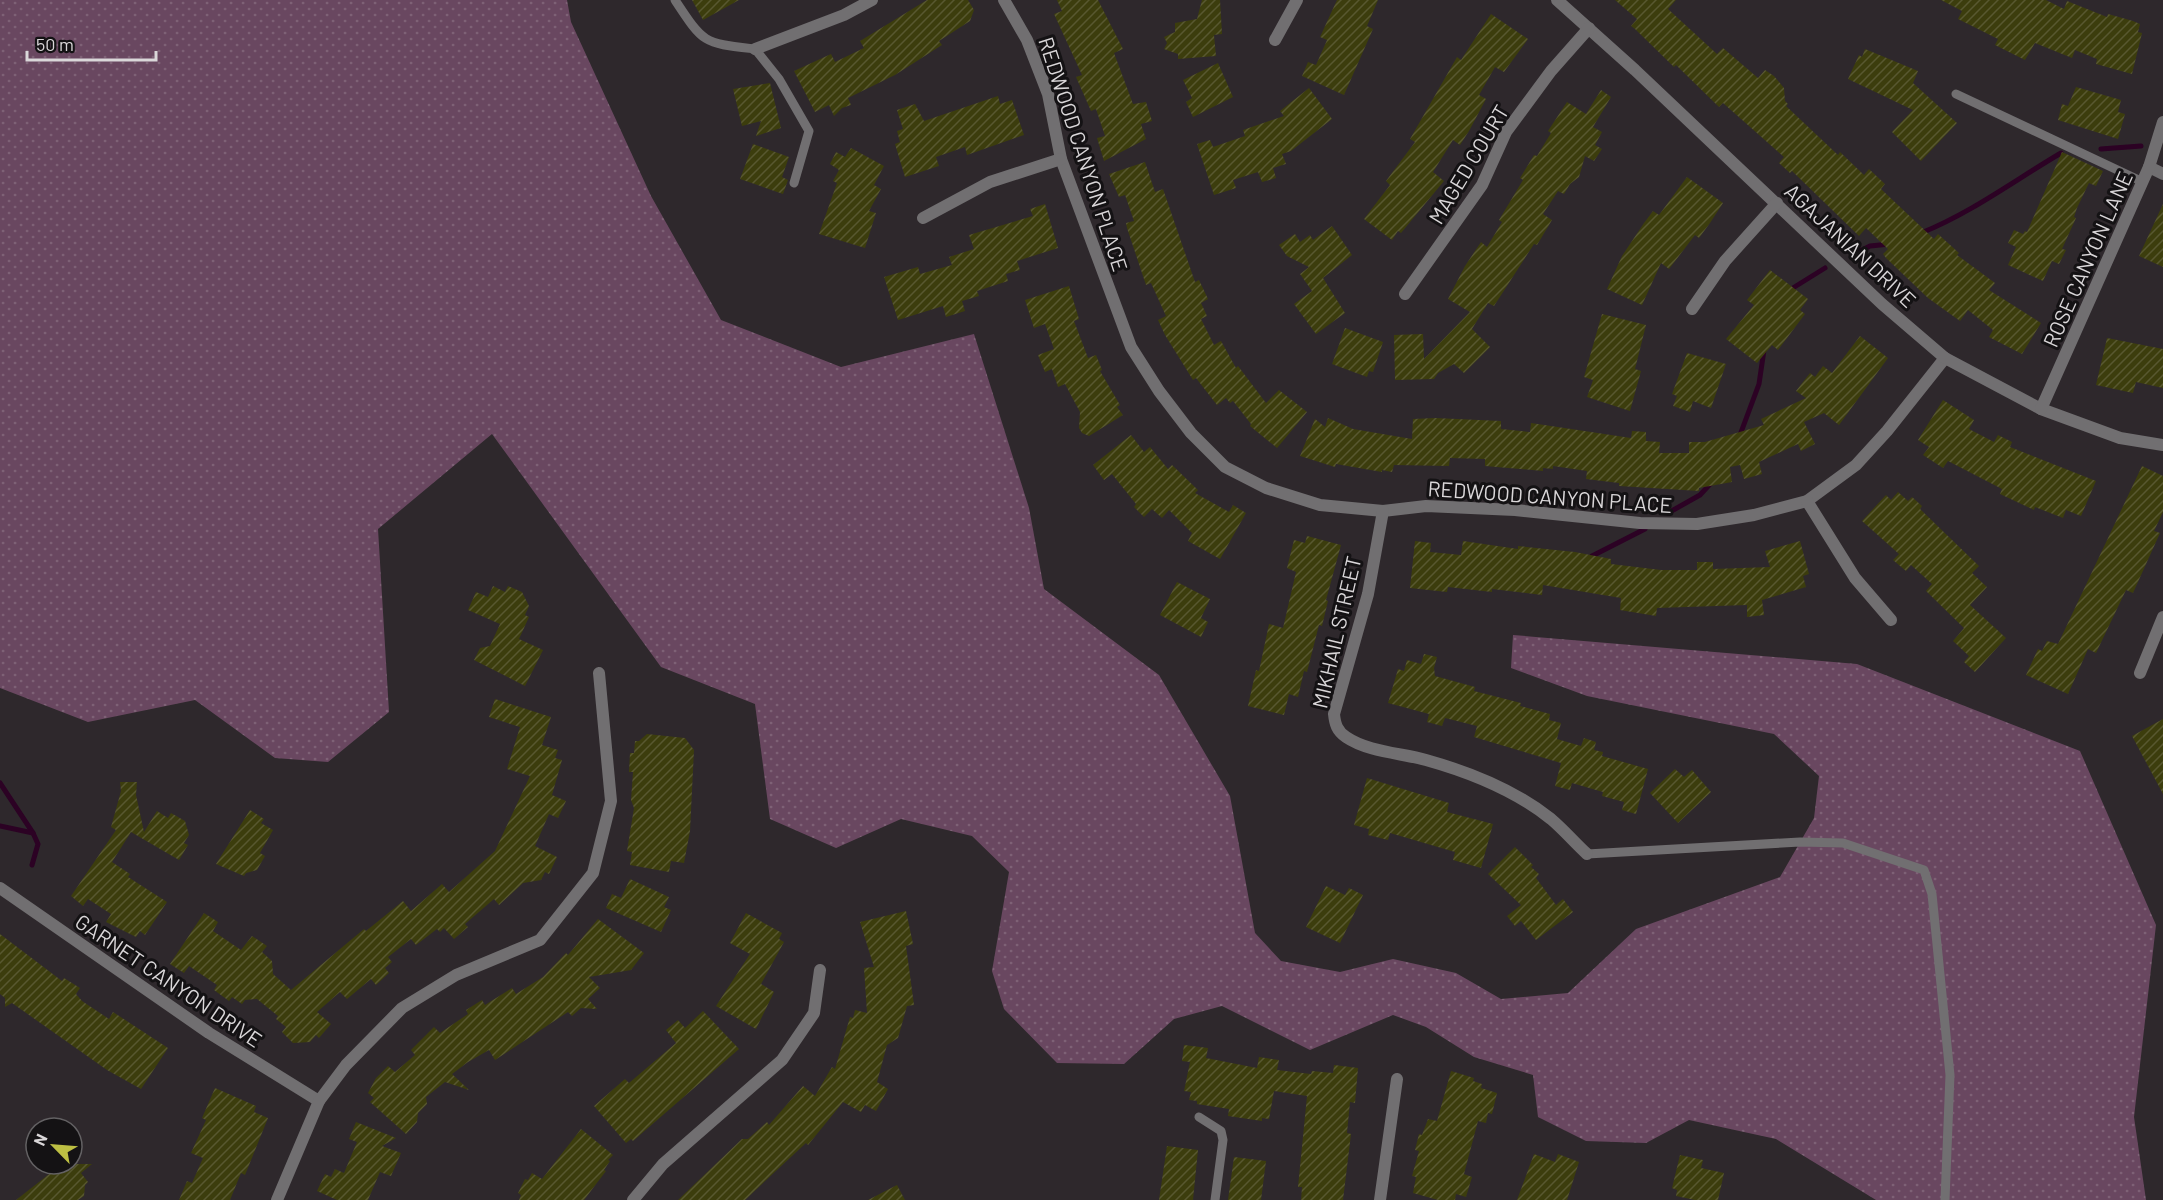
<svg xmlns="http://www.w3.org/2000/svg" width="2163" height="1200" font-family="Barlow,sans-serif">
<defs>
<pattern id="grass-dots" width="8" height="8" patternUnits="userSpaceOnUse" patternTransform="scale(1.5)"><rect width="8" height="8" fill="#694760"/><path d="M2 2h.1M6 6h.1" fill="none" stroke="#7e6176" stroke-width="1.8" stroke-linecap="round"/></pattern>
<pattern id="building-hatch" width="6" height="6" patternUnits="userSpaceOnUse" patternTransform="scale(1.5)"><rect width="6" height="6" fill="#3c3d0d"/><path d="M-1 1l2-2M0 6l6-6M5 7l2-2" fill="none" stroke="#585830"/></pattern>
</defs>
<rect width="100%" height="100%" fill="#2e282c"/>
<!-- grass -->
<polygon fill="url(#grass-dots)" points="0,0 567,0 571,22 651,196 721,320 841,367 974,334 1029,508 1044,589 1159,675 1230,796 1255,933 1281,961 1340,972 1393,959 1456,973 1501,999 1568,993 1636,929 1780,877 1814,818 1819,776 1774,734 1587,696 1511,668 1513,635 1857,664 2080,751 2156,925 2134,1117 2146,1200 1876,1200 1776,1139 1689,1120 1646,1143 1586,1141 1538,1117 1533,1075 1474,1057 1426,1027 1393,1015 1310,1050 1222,1006 1174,1019 1124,1064 1057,1063 1004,1009 992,971 1009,872 972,836 901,819 836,848 770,819 755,704 661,667 492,434 378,529 389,712 328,762 275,758 195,700 88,722 0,688"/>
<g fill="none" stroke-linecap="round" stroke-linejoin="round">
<!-- stream -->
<g stroke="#2c0224" stroke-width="5">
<polyline points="2101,149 2141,146"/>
<path d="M 1921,233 C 1971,213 2015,180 2061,153"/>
<polyline points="1852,255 1870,246 1890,244"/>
<polyline points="1788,291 1825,268"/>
<polyline points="1740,435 1759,384 1764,350"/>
<polyline points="1668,513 1700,495 1712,482"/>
<polyline points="1592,556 1645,529"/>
<polyline points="0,783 33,833"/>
<polyline points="0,826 33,833 38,844 32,865"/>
</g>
</g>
<!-- building -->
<g fill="url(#building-hatch)">
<polygon points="692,0 739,0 703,20"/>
<polygon points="927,0 968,0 974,10 970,21 939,41 942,45 895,75 848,98 851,105 842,108 834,116 829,105 815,112 794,71 831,54 835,62 864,48 860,41"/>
<polygon points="1057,0 1098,0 1123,49 1114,53 1133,104 1146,102 1152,121 1141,124 1146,139 1104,161 1097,138 1105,136 1096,109 1091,111 1076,77 1082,75 1054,14 1062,11"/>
<polygon points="1202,0 1220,0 1222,34 1214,35 1216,56 1178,59 1178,54 1164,49 1167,43 1164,37 1175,32 1175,23 1197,19"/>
<polygon points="1337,0 1378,0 1367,26 1373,29 1344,95 1302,76 1308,62 1316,65 1327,40 1320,37"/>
<polygon points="1615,0 1676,0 1668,9 1717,54 1723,48 1758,78 1765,70 1774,76 1784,88 1785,101 1788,104 1786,106 1838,155 1840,152 1864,175 1869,169 1885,184 1881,189 1934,239 1938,234 1959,253 1957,255 1995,283 1989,290 2041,323 2022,354 1989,337 1993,330 1968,310 1960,321 1928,298 1886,258 1883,254 1888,249 1866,228 1859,236 1792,171 1790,173 1779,163 1784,157 1723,103 1719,107 1676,65 1674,67 1635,29 1631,26 1637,19"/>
<polygon points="1941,0 2046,0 2064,9 2067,1 2107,17 2108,14 2133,21 2140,24 2138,32 2142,33 2132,74 2096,64 2097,59 2075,50 2072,58 2035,43 2025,60 1995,45 1998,39 1958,19 1962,11"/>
<polygon points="1491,14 1528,39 1504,72 1495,67 1479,95 1486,99 1469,131 1460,145 1453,140 1433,172 1444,181 1401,233 1398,231 1392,240 1364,219 1390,185 1386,181 1415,142 1410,139 1457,57 1461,60"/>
<polygon points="1865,49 1918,71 1913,83 1957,123 1921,161 1892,132 1913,110 1848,79 1859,55 1862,57"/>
<polygon points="1218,63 1233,97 1193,117 1186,102 1192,98 1183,80"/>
<polygon points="770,83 781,128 756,136 761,121 742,126 733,89"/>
<polygon points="2076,87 2121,100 2118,112 2125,114 2118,139 2058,120 2062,104 2068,106"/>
<polygon points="1309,88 1332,119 1291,151 1282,154 1286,164 1273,168 1276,178 1262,182 1258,172 1233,180 1236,188 1214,195 1197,144 1210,140 1213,147 1245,136 1243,130 1284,116 1280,111"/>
<polygon points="1601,90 1611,97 1593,127 1602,132 1595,145 1602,149 1594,161 1585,156 1579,177 1570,184 1564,194 1558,191 1543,214 1552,220 1537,245 1534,244 1494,306 1488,303 1472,329 1490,347 1464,373 1454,364 1438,373 1434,379 1395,380 1394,335 1423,334 1424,359 1470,312 1448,299 1465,266 1481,242 1487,247 1502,222 1499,220 1523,180 1520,178 1534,155 1537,156 1551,133 1548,131 1567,102 1586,114"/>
<polygon points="998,96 1000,104 1012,100 1024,135 967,155 965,147 936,157 939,166 905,177 895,144 900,142 897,131 903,129 897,110 915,104 924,121"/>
<polygon points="753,144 789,157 782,177 788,180 783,194 740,179"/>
<polygon points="851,148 884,166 874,185 881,189 869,211 876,213 865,248 819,234 837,183 833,181 839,170 830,164 836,152 845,157"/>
<polygon points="2062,152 2103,171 2096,186 2089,183 2077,208 2074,217 2076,218 2062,249 2066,250 2059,264 2052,261 2043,281 2008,265 2016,247 2008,243 2014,230 2023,234 2025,231 2027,232"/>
<polygon points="1145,162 1155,192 1163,189 1195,282 1199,280 1208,299 1201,303 1207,316 1201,319 1214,345 1221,341 1236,368 1238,366 1266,403 1279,390 1307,412 1277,448 1250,426 1251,424 1233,401 1230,403 1226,398 1217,405 1196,378 1193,380 1165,335 1158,320 1166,316 1151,283 1146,285 1127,228 1126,223 1134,221 1125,195 1119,197 1109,174"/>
<polygon points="1687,177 1723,203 1710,223 1699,238 1695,235 1669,269 1661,263 1642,305 1607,289 1622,256 1644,223 1653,211 1659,215"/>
<polygon points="1045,204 1058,248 1017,261 1020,270 1006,274 1008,281 977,291 979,296 962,301 965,311 946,317 943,306 898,320 884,277 918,267 920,274 952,265 949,257 974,249 969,235 1033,216 1030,209"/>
<polygon points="2163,204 2163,267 2139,256"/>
<polygon points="1332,226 1352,255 1323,278 1345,313 1316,334 1294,304 1312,291 1300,274 1309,267 1287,256 1279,245 1295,234 1300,242 1310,235 1313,240"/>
<polygon points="1770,270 1808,299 1800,310 1805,314 1778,350 1772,345 1757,363 1726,339 1754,305 1747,300"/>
<polygon points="1069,286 1079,319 1074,321 1088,358 1096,355 1102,370 1100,371 1120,405 1117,407 1123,415 1089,436 1082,433 1079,428 1080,412 1065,384 1058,387 1052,369 1045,372 1038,355 1054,349 1045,324 1034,328 1025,300"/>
<polygon points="1602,314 1646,325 1635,369 1641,371 1630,411 1587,397 1593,380 1584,377"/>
<polygon points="1345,328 1383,342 1373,372 1369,371 1367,377 1332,364"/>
<polygon points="1860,336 1888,358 1839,425 1824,413 1804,422 1815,444 1801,451 1798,444 1759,462 1762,474 1744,479 1740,465 1730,467 1732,482 1699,488 1699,491 1619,486 1619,483 1586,479 1587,471 1553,466 1553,469 1543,468 1543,471 1485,466 1485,459 1450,458 1449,466 1394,465 1392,472 1382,470 1382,472 1336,464 1335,467 1300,456 1315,419 1325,427 1328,418 1353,429 1412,439 1413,419 1435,418 1501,421 1501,429 1530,432 1531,423 1631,438 1632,431 1646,432 1646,441 1660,442 1659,453 1689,453 1689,442 1705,442 1764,425 1761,419 1806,398 1796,391 1810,373 1815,377 1823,366 1832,373"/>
<polygon points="2107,338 2163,349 2163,388 2136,382 2133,393 2096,385"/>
<polygon points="1687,353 1726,364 1711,408 1693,401 1690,412 1673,406 1677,396 1672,394"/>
<polygon points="1943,400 1974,420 1969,429 1994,442 1998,435 2012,442 2010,447 2096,481 2081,516 2066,510 2063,518 2035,507 2034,510 2000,494 2002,489 1948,461 1943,468 1923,455 1929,447 1918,440"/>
<polygon points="1131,435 1144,452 1150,447 1168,469 1172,465 1198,490 1195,493 1229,512 1233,505 1246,513 1220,559 1188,541 1192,533 1169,510 1162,518 1152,509 1144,517 1134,507 1136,504 1112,474 1104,480 1093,465"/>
<polygon points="2142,466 2163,476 2163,512 2154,531 2160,533 2133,593 2126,590 2096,653 2088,649 2068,694 2026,675 2038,649 2042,651 2047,641 2058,644"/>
<polygon points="1898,492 1908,501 1912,497 1922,506 1920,509 1979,566 1972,573 1987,587 1970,605 2006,638 1975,672 1964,662 1969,656 1953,641 1964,628 1926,591 1932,584 1911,565 1906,571 1893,560 1899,554 1862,521 1886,495 1891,500"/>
<polygon points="1307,536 1341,545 1326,600 1328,601 1322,626 1319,625 1307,672 1304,671 1298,697 1289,694 1284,715 1248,706 1256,670 1259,671 1269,624 1283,628 1296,572 1287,568 1294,540 1305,543"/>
<polygon points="1415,541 1431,543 1430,552 1461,555 1463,541 1518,549 1518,546 1575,552 1611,559 1611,564 1661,570 1697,570 1697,562 1713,562 1713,569 1770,567 1765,551 1800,541 1809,574 1803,576 1806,587 1762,600 1764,615 1747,617 1747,605 1657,608 1656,616 1620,610 1621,598 1543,585 1542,595 1492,589 1492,592 1448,587 1447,592 1410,588"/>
<polygon points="1177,582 1210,599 1201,618 1208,622 1201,637 1160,615"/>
<polygon points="493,586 505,592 508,586 522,592 529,606 525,615 529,617 519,639 543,650 525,686 474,660 480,648 490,646 500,624 468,610 476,592 488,597"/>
<polygon points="1424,654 1437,657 1434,668 1435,676 1475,687 1474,691 1521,703 1520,706 1550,714 1549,720 1561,723 1557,739 1581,746 1584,738 1596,742 1594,750 1603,752 1602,756 1648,769 1636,814 1622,810 1624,802 1602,796 1603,792 1572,783 1570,790 1555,786 1561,763 1474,737 1477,726 1445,718 1442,726 1427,722 1429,714 1388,703 1398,669 1404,671 1407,660 1421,664"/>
<polygon points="495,699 551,717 542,745 558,750 555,758 562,760 552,795 566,801 558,818 549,814 535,846 557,857 549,874 545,872 541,880 523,883 499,905 494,899 465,924 468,927 454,939 444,928 440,932 437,929 416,945 411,939 388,957 392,962 385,968 389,973 376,985 371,979 347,999 340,992 317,1012 331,1024 319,1038 316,1035 310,1042 293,1043 282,1032 286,1027 276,1019 278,1016 257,999 245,1000 242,1004 232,997 229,1001 214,990 217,985 189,966 184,973 170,964 204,913 218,922 213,931 241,950 252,936 267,946 262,952 272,961 273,974 291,990 364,929 366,931 403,901 411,911 442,884 449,892 495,851 530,776 507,769 520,727 489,717"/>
<polygon points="2163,719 2163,794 2132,736"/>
<polygon points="647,734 685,738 694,750 690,831 684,863 671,861 669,872 630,865 632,852 627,851 634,808 631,800 633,772 629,772 630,753 634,753 635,741 639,741"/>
<polygon points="1675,769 1684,777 1692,770 1711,792 1678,823 1650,793"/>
<polygon points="1367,778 1449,803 1447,812 1493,824 1481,868 1453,860 1455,852 1390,833 1388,840 1368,835 1369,829 1354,825"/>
<polygon points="120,782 137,782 136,795 144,832 157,811 168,818 171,813 185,821 189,835 184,843 188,845 179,860 131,832 112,862 130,874 128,877 167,902 145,935 140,931 136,937 106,922 111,914 88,899 83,906 71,896 116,830 111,827 121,791"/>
<polygon points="250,810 264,819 261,823 273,830 260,853 265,856 257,870 246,873 244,876 216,864"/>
<polygon points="1515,847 1533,865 1531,867 1539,874 1536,878 1556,905 1563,899 1573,912 1536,940 1521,921 1515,926 1507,916 1521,905 1488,874"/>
<polygon points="630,879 669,897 664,907 671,910 661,932 606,908 612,894 621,898"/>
<polygon points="1326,886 1345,895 1349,888 1363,895 1340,943 1306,927"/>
<polygon points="906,911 913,944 906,946 914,1005 907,1006 898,1038 887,1045 877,1082 888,1089 876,1111 865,1105 861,1112 843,1102 808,1145 806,1143 745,1200 678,1200 742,1139 748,1139 767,1122 769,1125 803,1086 815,1096 832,1067 835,1069 850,1017 853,1018 855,1010 867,1013 864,968 874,967 860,922"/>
<polygon points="746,913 782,933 779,939 784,942 761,984 774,992 756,1029 716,1006 750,954 730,943"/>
<polygon points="598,919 644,953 631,970 589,977 600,988 588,999 597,1009 581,1008 572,1016 568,1012 495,1060 489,1050 468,1062 452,1074 469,1090 445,1082 426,1097 427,1104 418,1113 417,1122 406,1134 370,1102 374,1098 368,1093 376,1078 388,1066 395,1072 415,1055 411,1050 434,1027 440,1033 468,1014 466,1010 482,1000 485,1005 512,988 516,994 543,977 566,953 568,955"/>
<polygon points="0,934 62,981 64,978 80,988 76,994 82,1001 109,1019 113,1012 168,1048 141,1089 107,1070 12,1003 5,1007 5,998 0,994"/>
<polygon points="703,1011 739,1049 633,1141 631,1139 626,1143 594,1106 625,1079 629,1083 676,1043 666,1030 678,1020 685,1028"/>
<polygon points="1184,1045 1208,1048 1206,1058 1257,1068 1259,1057 1279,1060 1277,1070 1311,1074 1312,1071 1333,1073 1334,1065 1358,1068 1355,1103 1350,1102 1347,1133 1351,1134 1343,1200 1301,1200 1302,1187 1298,1187 1307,1096 1274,1091 1269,1119 1262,1118 1262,1121 1228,1116 1229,1109 1197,1104 1197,1101 1189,1100 1191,1092 1184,1091 1190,1062 1182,1061"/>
<polygon points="1451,1071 1474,1078 1473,1081 1482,1084 1481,1088 1497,1093 1492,1114 1488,1113 1486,1123 1478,1121 1464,1174 1472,1177 1466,1197 1456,1194 1455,1200 1438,1200 1413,1193 1416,1177 1412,1176 1419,1151 1415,1150 1419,1134 1422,1135 1428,1119 1437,1121"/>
<polygon points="215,1088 256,1106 254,1112 268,1118 245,1175 241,1173 230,1200 179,1200 187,1181 192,1183 203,1158 191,1153 206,1120 202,1118"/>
<polygon points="356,1122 396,1138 382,1146 401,1153 391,1176 380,1172 368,1200 337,1200 317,1191 325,1174 331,1177 335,1169 344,1173 357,1142 349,1139"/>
<polygon points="581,1129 613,1155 608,1160 610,1161 604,1170 606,1171 584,1200 519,1200 521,1195 518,1193 525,1179 528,1180 532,1173 542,1179"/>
<polygon points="1167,1146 1198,1150 1193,1200 1159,1200"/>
<polygon points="1534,1154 1555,1162 1558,1154 1579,1162 1567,1200 1517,1200"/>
<polygon points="1680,1155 1703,1160 1701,1168 1724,1173 1718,1200 1695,1200 1676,1196 1677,1190 1672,1188"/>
<polygon points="1234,1157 1266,1161 1261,1200 1228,1200"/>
<polygon points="62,1164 92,1164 81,1173 88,1182 85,1185 84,1196 78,1200 16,1200"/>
<polygon points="897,1185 905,1200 868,1200"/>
</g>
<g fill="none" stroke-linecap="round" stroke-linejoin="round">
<!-- service -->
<g stroke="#716f71" stroke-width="9">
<path d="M 675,0 C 704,44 703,43 755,49 L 779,79 L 809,131 L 794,183"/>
<polyline points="1956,94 2143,182"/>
<polyline points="1587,854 1800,842 1843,843 1924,870 1932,894 1950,1075 1945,1200"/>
<polyline points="1199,1117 1221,1131 1223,1140 1215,1200"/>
</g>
<!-- minor -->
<g stroke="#716f71" stroke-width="12">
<polyline points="1004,0 1027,40 1048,94 1061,159 1131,347 1159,391 1191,433 1225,467 1266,488 1320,505 1383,511 1426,506 1515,510 1640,523 1697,524 1754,515 1807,501 1856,465 1887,431 1945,358"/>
<polyline points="1557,0 1635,70 1882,304 1945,358 2041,409 2120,438 2163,445"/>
<polyline points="1275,40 1297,0"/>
<polyline points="755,49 844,15 872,0"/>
<polyline points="2149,167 2163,174"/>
<polyline points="923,218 990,182 1061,159"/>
<polyline points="1405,294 1482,185 1506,132 1551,71 1589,28"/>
<polyline points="1692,309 1725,261 1777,203"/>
<polyline points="2041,409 2149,167 2163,122"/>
<polyline points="1807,501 1855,578 1891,620"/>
<path d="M 1383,511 L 1368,594 L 1334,714 C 1335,724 1337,731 1346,737 C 1368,752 1401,753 1426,760 C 1469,772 1516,791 1551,819 C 1564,830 1575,843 1587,854"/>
<polyline points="2140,673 2163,617"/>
<polyline points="0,888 209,1033 319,1101"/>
<polyline points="277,1200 319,1101 346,1065 402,1008 456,975 540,940 593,873 611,801 599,673"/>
<polyline points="633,1200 663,1164 782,1060 814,1013 820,970"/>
<polyline points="1380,1200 1397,1079"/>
</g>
</g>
<g text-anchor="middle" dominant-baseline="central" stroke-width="6" stroke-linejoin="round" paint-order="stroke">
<!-- street labels -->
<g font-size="21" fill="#dad7d9" stroke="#141214">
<text transform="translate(1084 154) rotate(72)">REDWOOD CANYON PLACE</text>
<text transform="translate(1468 164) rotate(-59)">MAGED COURT</text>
<text transform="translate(1851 245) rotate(43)">AGAJANIAN DRIVE</text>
<text transform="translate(2087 259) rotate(-66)">ROSE CANYON LANE</text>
<text transform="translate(1550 496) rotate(4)">REDWOOD CANYON PLACE</text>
<text transform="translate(1336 632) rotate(-77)">MIKHAIL STREET</text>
<text transform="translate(169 980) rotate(34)">GARNET CANYON DRIVE</text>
</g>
</g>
<!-- north arrow -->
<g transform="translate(54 1146) rotate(295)"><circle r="28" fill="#141214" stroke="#636163" stroke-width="1.5"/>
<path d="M0-4.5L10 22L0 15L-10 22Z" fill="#bdbf43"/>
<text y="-9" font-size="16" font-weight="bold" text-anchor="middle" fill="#dad7d9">N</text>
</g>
<!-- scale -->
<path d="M27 51v9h129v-9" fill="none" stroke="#dad7d9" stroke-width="3"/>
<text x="36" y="51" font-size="18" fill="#dad7d9" stroke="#141214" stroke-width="4.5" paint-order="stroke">50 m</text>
</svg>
